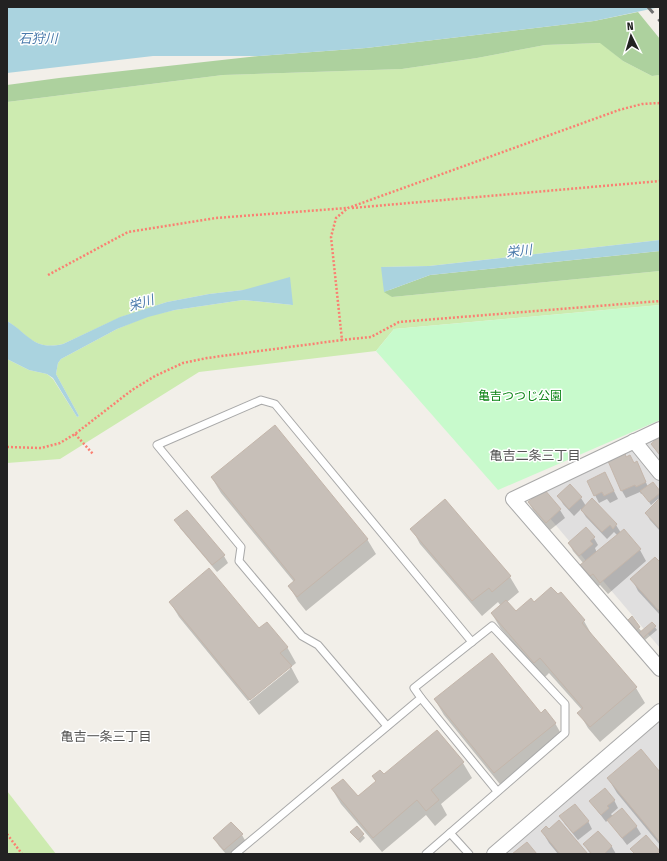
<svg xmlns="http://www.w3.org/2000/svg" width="667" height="861" font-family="'Fira Sans Condensed','Noto Sans JP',sans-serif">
<rect width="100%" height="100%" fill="#f2efe9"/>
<!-- residential -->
<g fill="#e0dfdf">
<polygon points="660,432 660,648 526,490"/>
<polygon points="660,721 660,854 504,854"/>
</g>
<!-- grass -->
<g fill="#cdebb0">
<path d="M 601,43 L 623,61 L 652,76 L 660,75 L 660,240 L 429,266 L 381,267 L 392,297 L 660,271 L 660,305 L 394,329 L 376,351 L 199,372 L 60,459 L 7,463 L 7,359 L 29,370 L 47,374 L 53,379 L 77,417 L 79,416 L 56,374 L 58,363 L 61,359 L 117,329 L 148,316 L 175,310 L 243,300 L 293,305 L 243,290 L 209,294 L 167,302 L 121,317 L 63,344 C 33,351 28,334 7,321 L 7,102 L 223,75 L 402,69 L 477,58 L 545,45 Z"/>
<polygon points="7,791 56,854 7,854"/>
</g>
<!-- forest -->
<g fill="#add19e">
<polygon points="638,12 660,39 660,75 652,76 623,61 600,43 545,45 477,58 402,69 223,75 7,102 7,85 59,78 259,56 366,48 594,21"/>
<polygon points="660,251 660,271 392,297 384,292 430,275"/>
</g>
<!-- park -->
<polygon fill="#c8facc" points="660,305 660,420 498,490 376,351 394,329"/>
<!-- water -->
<g fill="#aad3df">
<polygon points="7,7 660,7 594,21 366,48 259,56 153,56 7,73"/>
<polygon points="660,240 660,251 430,275 384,292 381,267 429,266"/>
<path d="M 290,277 L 293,305 L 243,300 L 175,310 L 148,317 L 117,329 L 61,359 L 58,363 L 56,374 L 79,416 L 77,417 L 53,378 L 47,374 L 29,370 L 7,359 L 7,321 C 28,333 33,351 63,344 L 120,317 L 167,302 L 209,294 L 243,290 Z"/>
</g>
<!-- shadow -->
<g fill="#0003">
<polygon points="660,437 660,456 652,445"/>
<polygon points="626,458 634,464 637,462 648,487 660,492 660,531 650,520 646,513 659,500 658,499 651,505 643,493 641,494 640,492 626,498 622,491 609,461"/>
<polygon points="212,478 367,539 376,554 306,611 298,601 289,586 294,582 221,493"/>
<polygon points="609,481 618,499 610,503 607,499 599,503 595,495"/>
<polygon points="543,490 560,510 565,518 550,530 533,510 529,503"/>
<polygon points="559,496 581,498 586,506 592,500 616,525 621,533 640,550 646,561 608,594 600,585 597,587 588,577 582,566 584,564 573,551 569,543 594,538 598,545 595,548 597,553 618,536 614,532 607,539 586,517 581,509 574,516 563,504"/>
<polygon points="445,501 510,577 519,592 507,602 516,612 534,603 558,595 560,593 584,621 593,637 636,688 645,703 600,742 588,728 579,713 582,710 549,673 544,678 501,629 492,614 501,606 498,602 482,616 420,544 412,529"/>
<polygon points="176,520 224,556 228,563 217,572 180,528"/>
<polygon points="660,564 660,615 638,591 632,579"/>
<polygon points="170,602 259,630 287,647 296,663 291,667 299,682 259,715 249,702 290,669 290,666 248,701 179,617"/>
<polygon points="631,618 642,632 655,627 657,630 645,640 631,624 629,620"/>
<polygon points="435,700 540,714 555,723 564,739 503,788 444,715"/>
<polygon points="437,731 463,763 472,778 441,804 447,815 435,826 426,815 382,852 341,804 332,789 357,797 376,782 373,777 384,776"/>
<polygon points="660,774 660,845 617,793 608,778"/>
<polygon points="614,800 618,808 611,814 613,817 636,826 641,834 627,845 608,820 606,822 590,801"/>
<polygon points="561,817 588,821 592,829 578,840 565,824"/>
<polygon points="357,828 365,838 360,843 352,833"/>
<polygon points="542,831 587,854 558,854 549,843"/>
<polygon points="598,832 612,847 616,854 591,854 589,852 584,844"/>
<polygon points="242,835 246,842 233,854 226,854 219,846 214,838"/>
</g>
<!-- building -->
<g fill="#c7bfb8" stroke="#c4b6ab">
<polygon points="275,425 368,539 297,597 288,586 295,580 211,477"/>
<polygon points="660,436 660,455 651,444"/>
<polygon points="625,453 626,457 630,455 634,463 637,461 646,482 636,487 635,485 621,491 608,461"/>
<polygon points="605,472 614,491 604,496 602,492 594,496 587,481"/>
<polygon points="653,482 660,491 660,493 649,502 640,491"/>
<polygon points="570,484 582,497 569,509 557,496"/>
<polygon points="544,489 561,509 546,523 528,502"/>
<polygon points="592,498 617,524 613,529 610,525 602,532 581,510"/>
<polygon points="660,498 660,529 645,513"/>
<polygon points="445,499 511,576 492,592 489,588 472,601 410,529"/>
<polygon points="187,510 225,555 212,565 174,520"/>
<polygon points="586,527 595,537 590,541 593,544 579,556 568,543"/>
<polygon points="624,529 641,549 600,583 593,574 590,576 580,565"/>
<polygon points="655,557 660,562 660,608 658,610 630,579"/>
<polygon points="209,568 259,628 267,622 288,647 280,653 292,666 250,700 169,602"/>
<polygon points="551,587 558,594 561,592 585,620 582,623 637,687 590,727 577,713 583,708 540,658 534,663 491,613 506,600 516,611 531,598 534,602"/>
<polygon points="632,616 640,627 636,630 628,620"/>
<polygon points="652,622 656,626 643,638 639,633"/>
<polygon points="492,653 541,713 545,709 556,723 494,773 434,699"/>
<polygon points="437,730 464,762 431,790 439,800 426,811 417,800 373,838 331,788 343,779 358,796 376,781 372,776 380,770 384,774"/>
<polygon points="641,749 660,772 660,842 607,778"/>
<polygon points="605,788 615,800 607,806 609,808 601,815 589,801"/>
<polygon points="575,804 589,821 573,833 559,816"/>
<polygon points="622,808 637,826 622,838 607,820"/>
<polygon points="559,820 588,854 560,854 541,831 546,826 549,829"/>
<polygon points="231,822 243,834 224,850 213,838"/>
<polygon points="357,826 364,834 358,840 350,832"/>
<polygon points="598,831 612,846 604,854 592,854 583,844"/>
<polygon points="646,835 660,851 656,854 635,854 630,849"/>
<polygon points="527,842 537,854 512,854"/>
</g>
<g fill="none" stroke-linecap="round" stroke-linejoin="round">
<defs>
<g id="service">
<polyline points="421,698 497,791"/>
<polyline points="387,726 318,645 302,636 239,561 241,547 157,445 261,400 275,404 472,642"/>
<polyline points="450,833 469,854"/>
<polyline points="235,854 421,698 414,688 492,626 565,704 565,733 426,854"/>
</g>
<g id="minor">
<polyline points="660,429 513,499 660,669"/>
<polyline points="634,441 660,473"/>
<polyline points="494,854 660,711"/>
</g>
</defs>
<!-- service casing -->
<use href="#service" stroke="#a9a9a9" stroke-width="9"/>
<!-- minor casing -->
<use href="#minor" stroke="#a9a9a9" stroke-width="16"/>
<!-- path -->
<g stroke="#fa8072" stroke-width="2.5" stroke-dasharray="2 2" stroke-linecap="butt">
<polyline points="352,208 660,181"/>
<polyline points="48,275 128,232 216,218 347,208"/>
<polyline points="341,340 371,337 399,322 660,301"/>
<polyline points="75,434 93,454"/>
<polyline points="7,447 41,448 60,443 75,434 132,390 155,376 183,363 207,358 342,340 331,237 336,218 348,208 619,110 642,104 660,103"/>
<polyline points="7,834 22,854"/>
</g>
<!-- service -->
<use href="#service" stroke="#fff" stroke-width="7"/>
<!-- minor -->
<use href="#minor" stroke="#fff" stroke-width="14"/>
<!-- rail -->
<polyline stroke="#707070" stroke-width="3" stroke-dasharray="8 8" stroke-linecap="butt" points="648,7 660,21"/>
</g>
<g text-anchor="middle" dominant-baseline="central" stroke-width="3" stroke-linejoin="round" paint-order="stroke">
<!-- park labels -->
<g font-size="12" fill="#0c8416" stroke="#fff">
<text x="520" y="396">亀吉つつじ公園</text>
</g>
<!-- water labels -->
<g font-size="13" font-style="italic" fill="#4a7aab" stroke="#fff">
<text x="38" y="38">石狩川</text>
<text transform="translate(519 251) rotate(-7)">栄川</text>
<text transform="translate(141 303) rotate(-17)">栄川</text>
</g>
<!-- neighbourhood labels -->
<g font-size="13" fill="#555" stroke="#fff">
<text x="535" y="455">亀吉二条三丁目</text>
<text x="106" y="736">亀吉一条三丁目</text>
</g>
</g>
<!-- border -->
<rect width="667" height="861" fill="none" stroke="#222222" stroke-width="16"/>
<!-- north arrow -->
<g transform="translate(631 36) rotate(355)" stroke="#ffffff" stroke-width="3" paint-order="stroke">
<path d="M0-3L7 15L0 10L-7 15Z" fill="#222222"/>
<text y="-6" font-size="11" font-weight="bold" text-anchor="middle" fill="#222222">N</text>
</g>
</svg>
